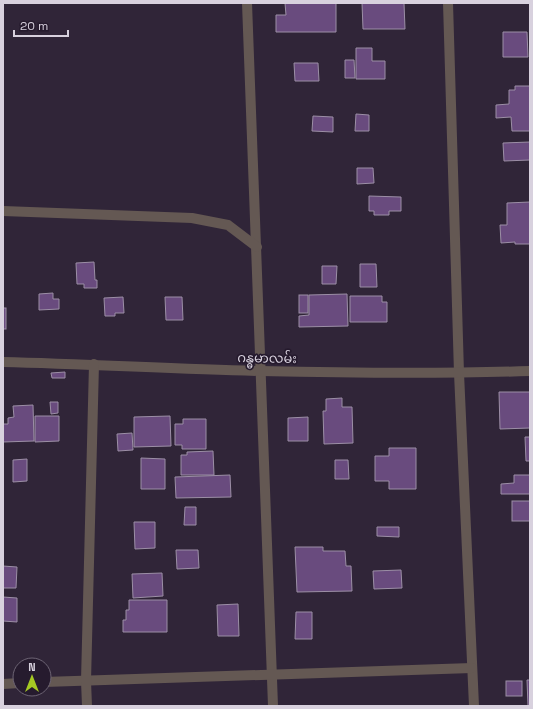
<svg xmlns="http://www.w3.org/2000/svg" width="533" height="709" font-family="'Space Grotesk','Noto Sans Myanmar',sans-serif">
<rect width="100%" height="100%" fill="#302538"/>
<!-- building -->
<g fill="#694b7e" stroke="#9c8fa6">
<polygon points="285,3 336,3 336,32 276,32 276,15 286,15"/>
<polygon points="362,3 404,3 405,29 363,29"/>
<polygon points="503,32 527,32 528,57 503,57"/>
<polygon points="356,48 372,48 372,61 385,61 385,79 356,79"/>
<polygon points="345,60 354,60 355,78 345,78"/>
<polygon points="294,63 318,63 319,81 295,81"/>
<polygon points="515,86 530,86 530,131 512,131 511,117 496,118 496,105 509,104 509,90 515,90"/>
<polygon points="356,114 369,115 369,131 355,131"/>
<polygon points="313,116 333,117 333,132 312,131"/>
<polygon points="530,142 530,160 504,161 503,143"/>
<polygon points="357,168 373,168 374,183 357,184"/>
<polygon points="369,196 401,197 401,211 389,211 389,215 374,215 374,211 369,211"/>
<polygon points="530,202 530,244 515,244 515,242 501,243 500,225 507,225 507,203"/>
<polygon points="94,262 95,280 97,280 97,288 84,288 84,284 77,284 76,263"/>
<polygon points="360,264 376,264 377,287 360,287"/>
<polygon points="322,266 337,266 336,284 322,284"/>
<polygon points="53,293 53,299 59,299 59,309 39,310 39,294"/>
<polygon points="347,294 348,326 299,327 299,316 309,315 309,295"/>
<rect x="299" y="295" width="9" height="18"/>
<polygon points="350,296 382,296 382,302 387,302 387,322 350,322"/>
<polygon points="123,297 124,313 115,313 115,316 105,316 104,298"/>
<polygon points="165,297 182,297 183,320 166,320"/>
<rect x="3" y="308" width="3" height="21"/>
<polygon points="65,372 65,378 52,378 51,373"/>
<polygon points="499,392 530,392 530,428 500,429"/>
<polygon points="342,398 342,407 352,407 353,443 324,444 323,411 326,411 326,399"/>
<polygon points="50,402 58,402 58,413 51,414"/>
<polygon points="33,405 34,441 3,442 3,424 8,424 8,418 14,417 13,406"/>
<polygon points="35,416 59,416 59,441 35,442"/>
<polygon points="170,416 171,446 134,447 134,417"/>
<polygon points="308,417 308,441 288,441 288,418"/>
<polygon points="183,419 206,419 206,449 182,449 182,445 175,445 175,424 183,424"/>
<polygon points="132,433 133,450 118,451 117,434"/>
<polygon points="525,437 530,437 530,461 526,461"/>
<polygon points="389,448 416,448 416,489 389,489 389,481 375,481 375,456 389,456"/>
<polygon points="213,451 214,475 181,475 181,455 187,455 187,452"/>
<polygon points="141,458 165,459 165,489 141,489"/>
<polygon points="27,459 27,481 13,482 13,460"/>
<polygon points="335,460 348,460 349,479 335,479"/>
<polygon points="230,475 231,497 176,498 175,477"/>
<polygon points="514,475 530,475 530,494 501,494 501,484 514,483"/>
<rect x="512" y="501" width="18" height="20"/>
<polygon points="185,507 196,507 196,525 184,525"/>
<polygon points="134,522 155,522 155,548 135,549"/>
<polygon points="377,527 399,527 399,537 377,536"/>
<polygon points="295,547 323,547 323,551 345,551 346,566 351,566 352,591 297,592"/>
<polygon points="176,550 198,550 199,568 177,569"/>
<polygon points="3,566 17,567 16,588 3,588"/>
<polygon points="401,570 402,588 374,589 373,571"/>
<polygon points="162,573 163,596 133,598 132,574"/>
<polygon points="3,597 17,598 17,622 3,621"/>
<polygon points="129,600 167,600 167,632 123,632 123,620 126,620 126,610 129,610"/>
<polygon points="238,604 239,636 218,636 217,605"/>
<polygon points="296,612 312,612 312,639 295,639"/>
<polygon points="527,680 530,680 530,706 528,706"/>
<rect x="506" y="681" width="16" height="15"/>
</g>
<g fill="none" stroke-linecap="round" stroke-linejoin="round">
<!-- minor -->
<g stroke="#645853" stroke-width="10">
<polyline points="247,3 273,706"/>
<polyline points="448,3 459,373 474,706"/>
<polyline points="3,211 192,218 228,225 257,247"/>
<path d="M 3,362 C 89,364 175,369 260,371 C 350,373 440,374 530,371"/>
<polyline points="44,682 472,668"/>
<polyline points="3,684 20,683"/>
<polyline points="87,706 86,681 94,364"/>
</g>
</g>
<g text-anchor="middle" dominant-baseline="central" stroke-width="3.5" stroke-linejoin="round" paint-order="stroke">
<!-- street labels -->
<g font-size="13" fill="#d8d1de" stroke="#261b2e">
<text transform="translate(267 358) rotate(1)">ဂန္ဓမာလမ်း</text>
</g>
</g>
<!-- border -->
<rect width="533" height="709" fill="none" stroke="#d8d1de" stroke-width="8"/>
<!-- north arrow -->
<g transform="translate(32 677)"><circle r="19" fill="#261b2e" stroke="#6d6474"/>
<path d="M0-3L7 15L0 10L-7 15Z" fill="#a5c823"/>
<text y="-6" font-size="11" font-weight="bold" text-anchor="middle" fill="#d8d1de">N</text>
</g>
<!-- scale -->
<path d="M14 30v6h54v-6" fill="none" stroke="#d8d1de" stroke-width="2"/>
<text x="20" y="30" font-size="12" fill="#d8d1de" stroke="#261b2e" stroke-width="3" paint-order="stroke">20 m</text>
</svg>
